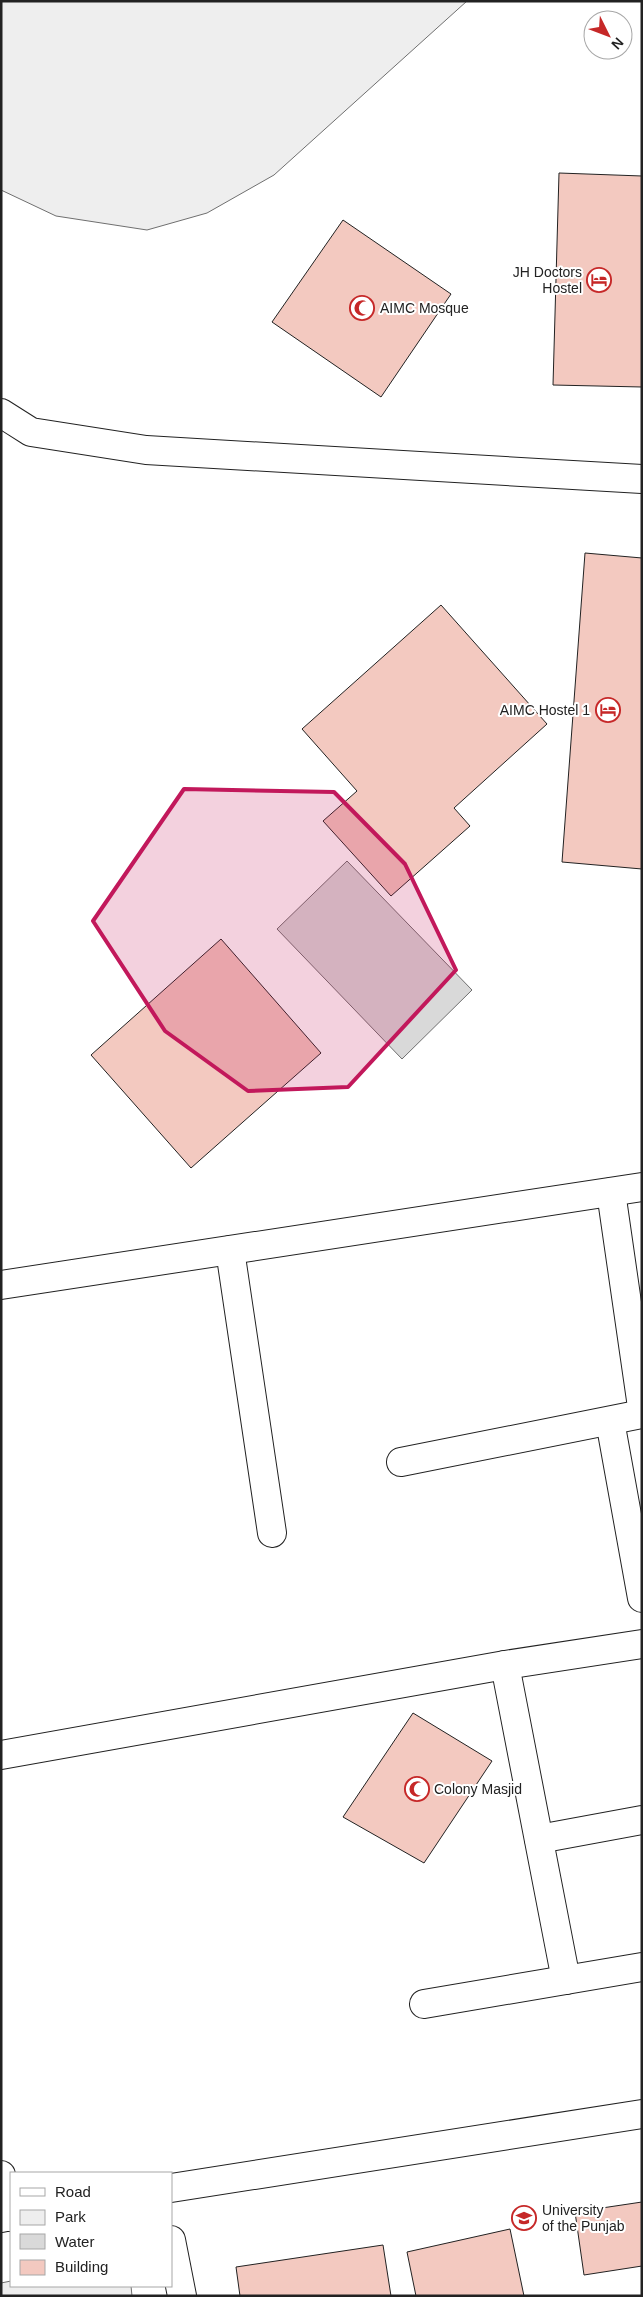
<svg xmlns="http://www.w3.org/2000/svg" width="643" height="2297" font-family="Helvetica,sans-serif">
<rect width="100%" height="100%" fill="#fff"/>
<!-- green -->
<g fill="#eee" stroke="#6f6f6f">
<polygon points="1,1 467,1 274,175 207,213 147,230 56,216 1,190"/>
<polygon points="11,2281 11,2286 131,2286 132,2296 1,2296 1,2283"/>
</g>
<!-- water -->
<polygon fill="#d9d9d9" stroke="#6f6f6f" points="347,861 472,990 402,1059 277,929"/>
<!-- building -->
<g fill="#f3c9c0" stroke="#222">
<polygon points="559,173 642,176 642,387 553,385"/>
<polygon points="343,220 451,294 381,397 272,322"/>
<polygon points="585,553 642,558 642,869 562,862"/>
<polygon points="441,605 547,724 454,808 470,826 391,896 323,821 357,791 302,729"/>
<polygon points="221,939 321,1053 191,1168 91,1055"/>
<polygon points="413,1713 492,1761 424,1863 343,1817"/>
<polygon points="642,2202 642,2266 584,2275 575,2212"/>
<polygon points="510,2229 524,2296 416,2296 407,2252"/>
<polygon points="383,2245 391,2296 240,2296 236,2267"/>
</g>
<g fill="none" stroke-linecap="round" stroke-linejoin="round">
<defs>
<g id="minor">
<polyline points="1,413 31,432 146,450 642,479"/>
<polyline points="611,1192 642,1407"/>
<polyline points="230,1250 272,1533"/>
<polyline points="1,1285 642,1187"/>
<polyline points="610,1421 642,1598"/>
<polyline points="401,1462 642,1414"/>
<polyline points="505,1665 566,1980"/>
<polyline points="1,1755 505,1665 642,1644"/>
<polyline points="539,1839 642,1820"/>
<polyline points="424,2004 642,1967"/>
<polyline points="1,2175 9,2217"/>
<polyline points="171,2240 182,2296"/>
</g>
<g id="tertiary">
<polyline points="171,2188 642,2114"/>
<polyline points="1,2218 11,2216"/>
</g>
</defs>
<!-- minor casing -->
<use href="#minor" stroke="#222" stroke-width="30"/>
<!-- tertiary casing -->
<use href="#tertiary" stroke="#222" stroke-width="30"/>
<!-- minor -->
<use href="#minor" stroke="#fff" stroke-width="28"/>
<!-- tertiary -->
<use href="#tertiary" stroke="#fff" stroke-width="28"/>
</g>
<!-- marked area -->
<path fill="#c2185b" fill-opacity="0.2" stroke="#c2185b" stroke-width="4" stroke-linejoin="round" d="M 184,789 L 334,792 L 405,864 L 456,970 L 348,1087 L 248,1091 L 165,1031 L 93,921 Z"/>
<!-- icons -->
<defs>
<symbol id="hotel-ring" viewBox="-11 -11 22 22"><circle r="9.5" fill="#fff" stroke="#c62828" stroke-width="1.5"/><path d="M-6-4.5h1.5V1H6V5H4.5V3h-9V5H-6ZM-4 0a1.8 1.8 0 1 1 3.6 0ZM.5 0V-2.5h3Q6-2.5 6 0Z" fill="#c62828"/></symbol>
<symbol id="mosque-ring" viewBox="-11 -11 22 22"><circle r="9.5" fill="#fff" stroke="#c62828" stroke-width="1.5"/><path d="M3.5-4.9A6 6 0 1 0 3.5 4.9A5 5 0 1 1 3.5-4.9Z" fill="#c62828"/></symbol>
<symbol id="university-ring" viewBox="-11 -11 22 22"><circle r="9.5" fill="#fff" stroke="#c62828" stroke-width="1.5"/><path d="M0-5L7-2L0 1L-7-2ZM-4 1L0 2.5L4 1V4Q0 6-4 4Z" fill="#c62828"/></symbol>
</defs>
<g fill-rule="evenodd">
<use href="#hotel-ring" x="585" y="266" width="28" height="28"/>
<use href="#mosque-ring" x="348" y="294" width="28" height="28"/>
<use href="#hotel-ring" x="594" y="696" width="28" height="28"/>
<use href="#mosque-ring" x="403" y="1775" width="28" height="28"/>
<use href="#university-ring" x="510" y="2204" width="28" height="28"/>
</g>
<g text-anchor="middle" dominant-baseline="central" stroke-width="4" stroke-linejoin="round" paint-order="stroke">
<!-- poi labels -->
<g font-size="14" fill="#222" stroke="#fff" text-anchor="start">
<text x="582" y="272" text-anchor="end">JH Doctors<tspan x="582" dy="16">Hostel</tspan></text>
<text x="380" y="308">AIMC Mosque</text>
<text x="590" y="710" text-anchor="end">AIMC Hostel 1</text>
<text x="434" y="1789">Colony Masjid</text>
<text x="542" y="2210">University<tspan x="542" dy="16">of the Punjab</tspan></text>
</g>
</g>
<!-- border -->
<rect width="643" height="2297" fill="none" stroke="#222222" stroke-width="5"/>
<!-- legend -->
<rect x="10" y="2172" width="162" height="115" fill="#ffffff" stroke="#a7a7a7"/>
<rect x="20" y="2188" width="25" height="8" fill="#ffffff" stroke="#a7a7a7"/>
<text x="55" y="2197" font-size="15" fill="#222222">Road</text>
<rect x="20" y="2210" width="25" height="15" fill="#eeeeee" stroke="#a7a7a7"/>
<text x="55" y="2222" font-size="15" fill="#222222">Park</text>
<rect x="20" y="2234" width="25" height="15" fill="#d9d9d9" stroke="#a7a7a7"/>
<text x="55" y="2247" font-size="15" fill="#222222">Water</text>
<rect x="20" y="2260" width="25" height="15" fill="#f3c9c0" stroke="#a7a7a7"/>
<text x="55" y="2272" font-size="15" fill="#222222">Building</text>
<!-- north arrow -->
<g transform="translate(608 35) rotate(132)"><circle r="24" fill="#ffffff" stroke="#a7a7a7"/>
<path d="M0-4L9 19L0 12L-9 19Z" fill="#c62828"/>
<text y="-8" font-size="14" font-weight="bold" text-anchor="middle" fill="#222222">N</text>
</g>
</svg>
